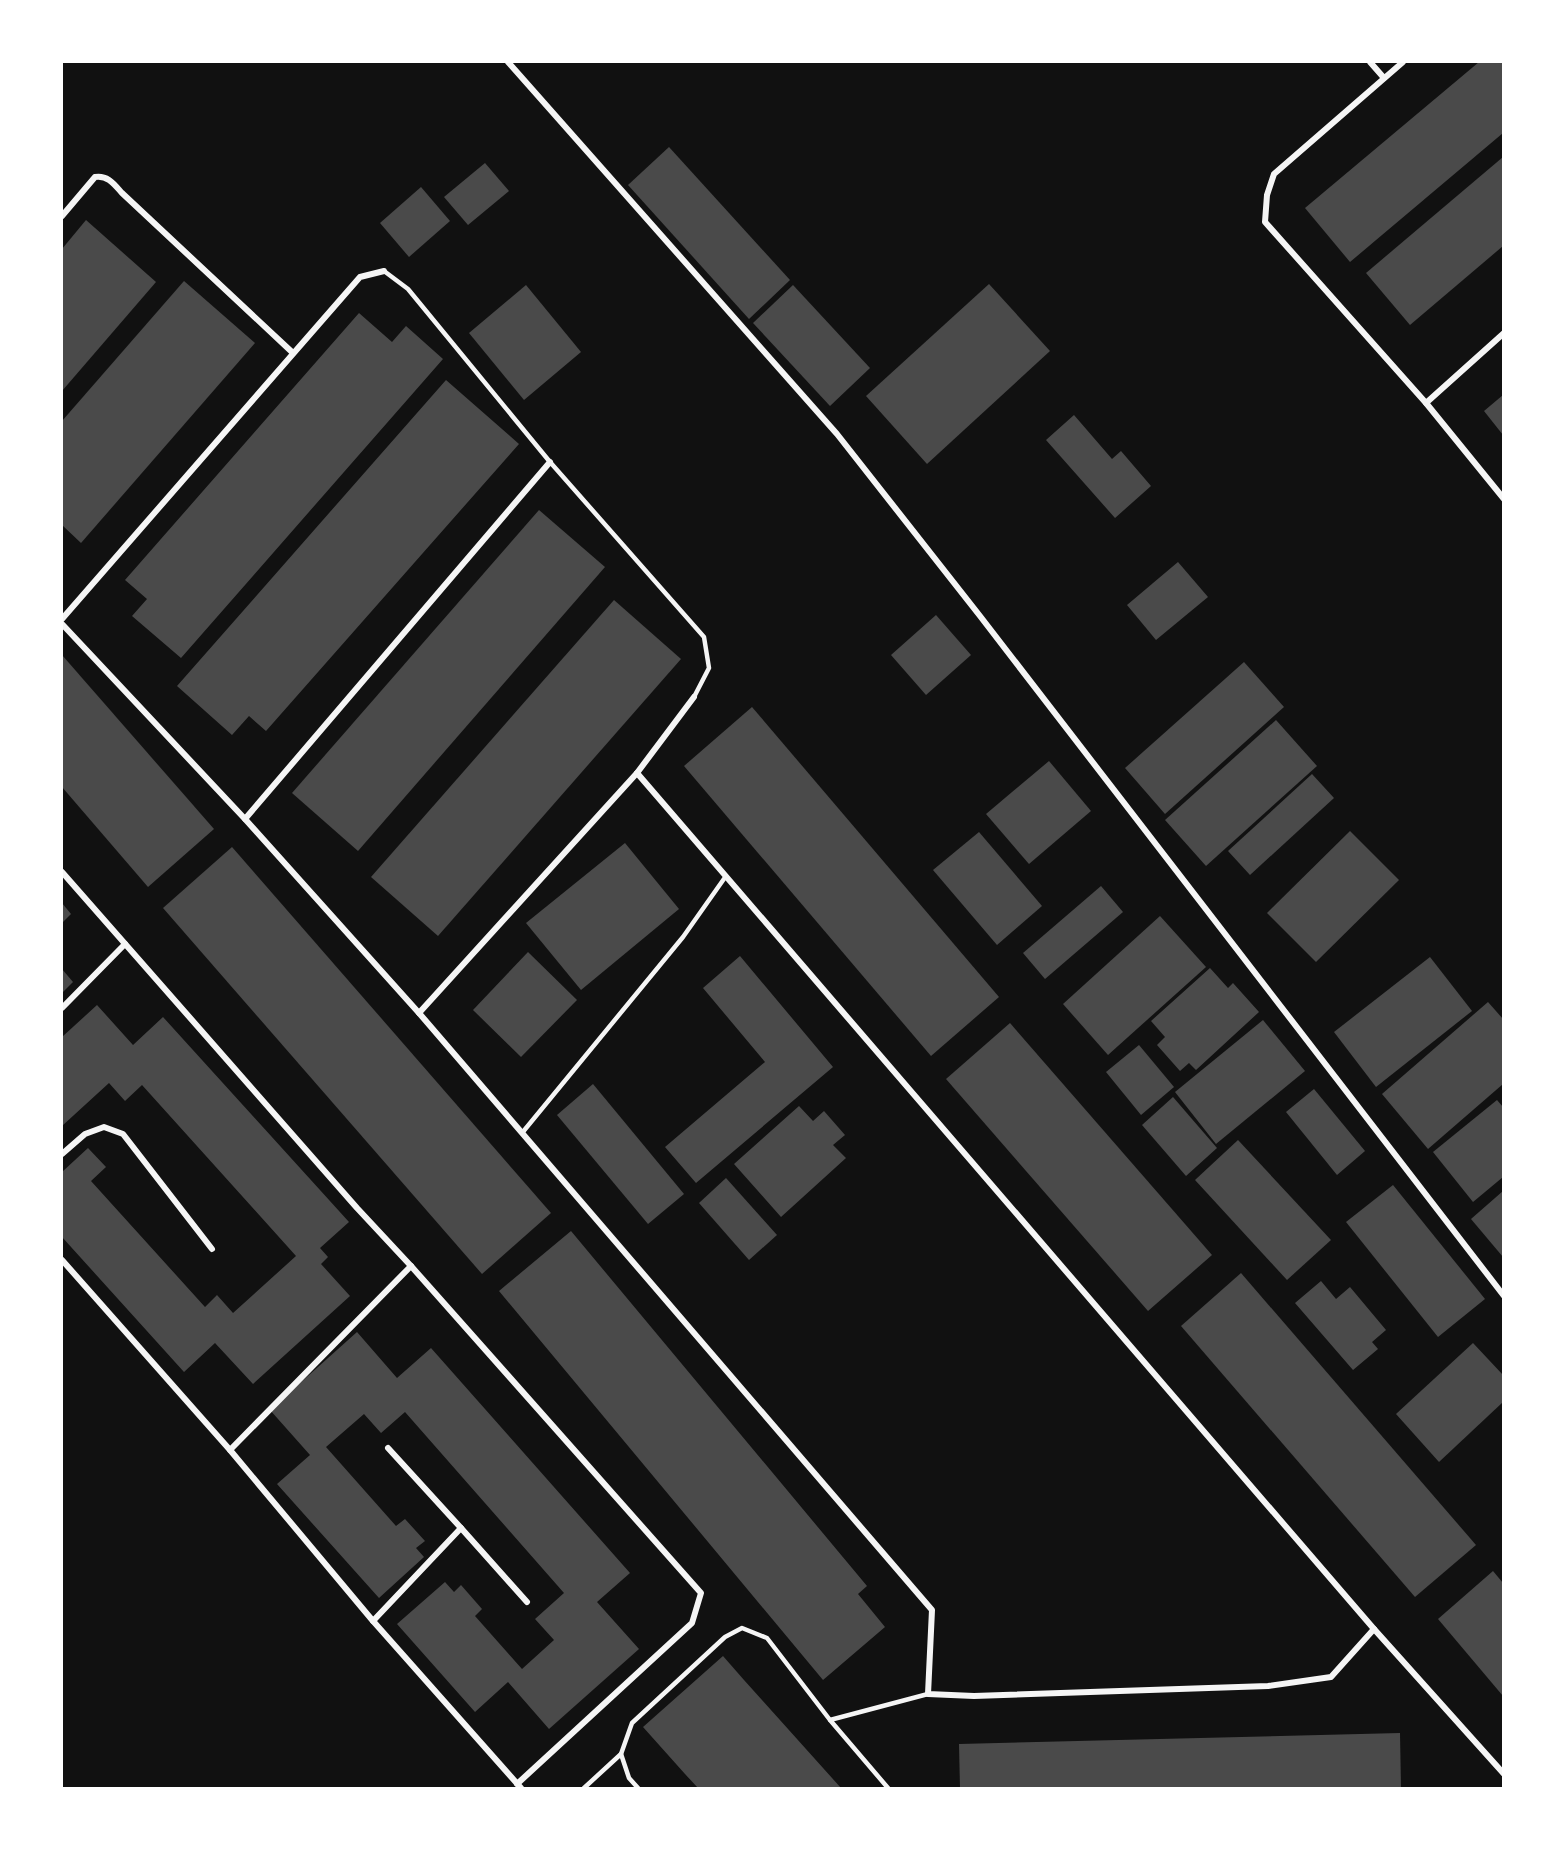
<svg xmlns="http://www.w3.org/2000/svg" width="1565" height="1850" font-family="'PT Sans Narrow',sans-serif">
<rect width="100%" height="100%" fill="#111"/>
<!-- building -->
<g fill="#4a4a4a">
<polygon points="1479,62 1503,62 1503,133 1350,262 1305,208"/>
<polygon points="669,147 790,280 749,319 628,185"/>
<polygon points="1503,157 1503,246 1410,325 1366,273"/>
<polygon points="485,163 509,191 468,225 444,197"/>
<polygon points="421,187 450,221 409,257 380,223"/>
<polygon points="86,220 156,282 62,391 62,249"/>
<polygon points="184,281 255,343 81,543 62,525 62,421"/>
<polygon points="989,284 1050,351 927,464 866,396"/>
<polygon points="526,285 581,352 524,400 469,333"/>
<polygon points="793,285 870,368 830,406 753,323"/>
<polygon points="359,313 392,342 406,326 443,359 181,658 132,616 147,599 125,580"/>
<polygon points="446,380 519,444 266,731 249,716 232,735 177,686"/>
<polygon points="1503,395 1503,435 1484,411"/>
<polygon points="1074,415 1112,459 1121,451 1151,486 1115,518 1046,440"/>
<polygon points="539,510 605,567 358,851 292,793"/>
<polygon points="1178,562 1208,597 1156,640 1127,605"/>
<polygon points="614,600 681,659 438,936 371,877"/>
<polygon points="936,615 971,655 926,695 891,655"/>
<polygon points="62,655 214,829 148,887 62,787"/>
<polygon points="1244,662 1284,707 1165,814 1125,768"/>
<polygon points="752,707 999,997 931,1056 684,766"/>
<polygon points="1276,720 1317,766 1206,866 1165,820"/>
<polygon points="1049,761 1091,811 1029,864 986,814"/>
<polygon points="1312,774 1334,798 1250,875 1228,851"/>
<polygon points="1350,831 1399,880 1316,962 1267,913"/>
<polygon points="979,832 1042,906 997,945 933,870"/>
<polygon points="625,843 679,909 581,990 526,923"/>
<polygon points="232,847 551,1213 482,1274 163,908"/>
<polygon points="1101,886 1123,912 1045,979 1023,953"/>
<polygon points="62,903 71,914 62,923"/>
<polygon points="1160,916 1206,967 1108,1055 1063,1004"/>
<polygon points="528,952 577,1000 521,1057 473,1010"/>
<polygon points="740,956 833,1067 696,1183 665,1147 765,1062 703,988"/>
<polygon points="1430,957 1472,1011 1376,1087 1334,1032"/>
<polygon points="1210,968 1228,988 1233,983 1259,1012 1196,1070 1189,1063 1180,1071 1157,1045 1165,1037 1151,1021"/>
<polygon points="62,969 73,982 62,993"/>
<polygon points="1488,1002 1503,1019 1503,1084 1428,1149 1382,1094"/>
<polygon points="97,1005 133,1045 163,1017 349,1222 320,1248 328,1257 321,1264 350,1296 253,1384 215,1343 184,1372 62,1237 62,1172 88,1148 106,1167 91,1181 205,1307 217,1295 233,1313 296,1256 142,1085 125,1101 109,1083 62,1126 62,1037"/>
<polygon points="1263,1020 1305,1071 1216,1144 1175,1092"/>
<polygon points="1010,1023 1212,1255 1148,1311 946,1079"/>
<polygon points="1139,1045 1174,1087 1141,1115 1106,1072"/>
<polygon points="593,1084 684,1194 648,1224 557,1115"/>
<polygon points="1314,1089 1365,1151 1337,1175 1286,1112"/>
<polygon points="1173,1097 1217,1148 1186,1176 1142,1125"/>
<polygon points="1497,1100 1503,1107 1503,1177 1473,1202 1433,1152"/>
<polygon points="799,1106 813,1121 824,1111 845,1135 833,1145 846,1158 781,1217 734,1164"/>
<polygon points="1238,1140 1331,1240 1287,1280 1195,1180"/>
<polygon points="726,1178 777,1235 749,1260 699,1203"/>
<polygon points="1393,1185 1485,1299 1438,1337 1346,1222"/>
<polygon points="1503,1191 1503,1257 1471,1219"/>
<polygon points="571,1231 867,1586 858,1594 885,1627 823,1680 499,1291"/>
<polygon points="1241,1273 1476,1545 1415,1597 1181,1326"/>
<polygon points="1321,1281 1336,1299 1350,1287 1386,1330 1372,1342 1378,1349 1353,1370 1295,1303"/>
<polygon points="357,1332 397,1378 431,1348 630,1573 597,1602 639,1649 549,1729 508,1682 475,1712 397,1624 445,1582 454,1592 461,1585 482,1609 475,1616 522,1669 554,1640 535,1619 564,1593 405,1412 381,1433 364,1414 326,1447 396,1526 405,1519 425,1541 416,1548 424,1557 379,1598 277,1484 310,1455 270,1410"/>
<polygon points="1473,1343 1503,1375 1503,1402 1439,1462 1396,1414"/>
<polygon points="1493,1571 1503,1583 1503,1696 1438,1619"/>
<polygon points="723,1656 744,1680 841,1788 698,1788 685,1774 643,1727"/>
<polygon points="1400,1733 1401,1788 960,1788 959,1744"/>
</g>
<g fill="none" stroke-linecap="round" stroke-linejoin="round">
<!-- service -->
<g stroke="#f5f5f5" stroke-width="4.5">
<polyline points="384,271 408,289 550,462 704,637 709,668 694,697"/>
<polyline points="522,1133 683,937 726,876"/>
<polyline points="830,1720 928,1694"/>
<polyline points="584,1788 621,1754"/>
<polyline points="638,1788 629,1778 621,1754 632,1723 725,1637 742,1628 767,1638 830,1720 888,1788"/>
</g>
<!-- minor -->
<g stroke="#f5f5f5" stroke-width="6">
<polyline points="508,62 837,434 980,616 1504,1296"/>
<polyline points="1370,62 1384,78"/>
<polyline points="1403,62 1274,174 1267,195 1265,222 1426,403 1504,499"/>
<path d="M 62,216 L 95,177 C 108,175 114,184 122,193 L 293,353"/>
<polyline points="1426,403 1504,333"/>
<polyline points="62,619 360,277 384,271"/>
<polyline points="62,624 245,819 419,1013 932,1610 928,1694 974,1696 1268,1686 1331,1677 1374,1629"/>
<polyline points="637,773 1374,1629 1504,1774"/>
<polyline points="245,819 550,462"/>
<polyline points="62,872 357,1208 411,1266 701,1593 692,1623 517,1784"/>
<polyline points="62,1008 125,944"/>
<polyline points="419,1013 637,773 694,697"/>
<polyline points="62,1154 85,1134 104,1127 123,1134 212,1249"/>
<polyline points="62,1260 230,1450 373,1621 521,1788"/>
<polyline points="230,1450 411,1266"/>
<polyline points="461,1528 527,1602"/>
<polyline points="373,1621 461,1528 388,1448"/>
</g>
</g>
<!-- border -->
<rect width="1565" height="1850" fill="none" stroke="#ffffff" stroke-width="126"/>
</svg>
